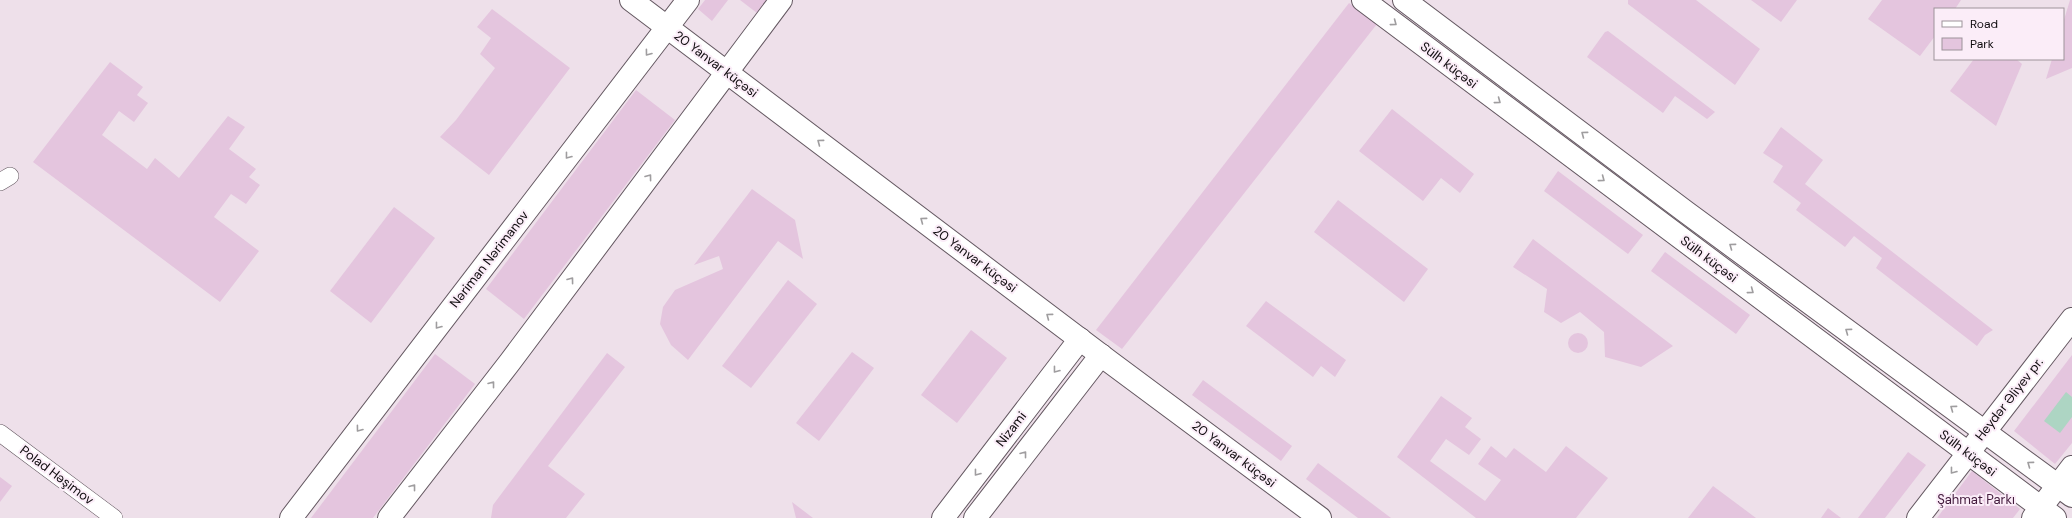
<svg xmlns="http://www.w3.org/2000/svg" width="2072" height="518" font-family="'DM Sans',sans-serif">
<rect width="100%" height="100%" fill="#eee0ea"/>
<!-- green -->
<g fill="#e4c5de">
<polygon points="705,0 728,0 712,21 698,9"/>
<polygon points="740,0 767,0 757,13"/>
<polygon points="1628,0 1696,0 1760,49 1735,85 1628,4"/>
<polygon points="1751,0 1797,0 1781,22"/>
<polygon points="1882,0 1961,0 1955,9 1935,9 1935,36 1920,56 1868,19"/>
<polygon points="2070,0 2072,0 2072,68 2046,79 2052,59 2063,59 2063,23"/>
<polygon points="1349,3 1377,24 1122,349 1096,330"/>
<polygon points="492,9 570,68 489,175 440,137 456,120 495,68 480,54 491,38 477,27"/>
<polygon points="1608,31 1715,112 1707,119 1675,96 1663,113 1587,57 1605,32"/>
<polygon points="1974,59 2016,59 2022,64 1996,126 1950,91"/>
<polygon points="110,62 143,87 137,95 148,103 134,122 119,111 102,135 147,169 155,158 179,178 228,116 245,127 229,149 256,169 249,177 260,185 246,204 231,194 214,217 259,251 220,302 33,162"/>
<polygon points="636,90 675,120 524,319 486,289"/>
<polygon points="1392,109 1474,174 1460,193 1441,178 1423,201 1359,151"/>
<polygon points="1781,127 1823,160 1805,184 1993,330 1985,335 1977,346 1876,268 1882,258 1854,236 1845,247 1796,210 1801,203 1773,182 1783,166 1763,153"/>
<polygon points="1558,171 1643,235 1628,254 1544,191"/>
<polygon points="752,189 795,220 803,259 778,241 688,360 671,345 660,324 663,307 675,290 723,269 719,256 694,265"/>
<polygon points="1338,200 1428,269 1404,302 1314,232"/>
<polygon points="394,207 435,238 371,323 330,291"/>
<polygon points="1533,239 1673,346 1641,367 1605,357 1604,332 1580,312 1561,323 1544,312 1547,289 1513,267"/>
<polygon points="1665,252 1750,315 1736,334 1651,271"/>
<polygon points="788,280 817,304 751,388 722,366"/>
<polygon points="1266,301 1346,360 1335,377 1321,366 1313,377 1246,326"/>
<polygon points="971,330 1007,358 957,423 921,395"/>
<circle cx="1578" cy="343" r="10"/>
<polygon points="852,352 874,368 819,441 796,423"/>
<polygon points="607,353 625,367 548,466 585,494 566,518 491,518 493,505"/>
<polygon points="435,354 475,384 373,518 311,518"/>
<polygon points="2072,355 2072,443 2055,464 2014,431"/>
<polygon points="1203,380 1292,446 1281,461 1192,395"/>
<polygon points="1441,396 1472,418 1465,427 1481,439 1469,455 1446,439 1430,461 1485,501 1501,480 1478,464 1491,446 1506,458 1514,448 1546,472 1566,446 1608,478 1576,518 1476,518 1397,457"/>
<polygon points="1908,452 1926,465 1885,518 1858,518"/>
<polygon points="1318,463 1391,518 1358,518 1306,479"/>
<polygon points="1972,471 2020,509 2013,518 1937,518"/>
<polygon points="0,477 12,486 0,502"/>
<polygon points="1713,486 1756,518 1688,518"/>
<polygon points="792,502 813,518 796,518"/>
<polygon points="1828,508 1841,518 1821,518"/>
</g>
<!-- water -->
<polygon fill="#add5c3" points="2066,392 2072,397 2072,417 2060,433 2044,421"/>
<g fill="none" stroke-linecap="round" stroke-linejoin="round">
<defs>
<g id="street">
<polyline points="0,182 10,176"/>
<polyline points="0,433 114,518"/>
</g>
<g id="secondary">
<polyline points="631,0 1110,362 1320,518"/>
<polyline points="291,518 688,0"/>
<polyline points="389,518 510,362 781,0"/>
<polyline points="943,518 1080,339"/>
<polyline points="975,518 1101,355"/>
<polyline points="1918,518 2072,319"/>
<polyline points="2033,518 2072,467"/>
</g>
<g id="highway">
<polyline points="1363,0 2055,518"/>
<polyline points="1404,0 1686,212 2072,496"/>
</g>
</defs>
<!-- street casing -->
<use href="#street" stroke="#645861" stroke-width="18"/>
<!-- secondary casing -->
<use href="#secondary" stroke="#645861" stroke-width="24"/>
<!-- highway casing -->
<use href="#highway" stroke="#645861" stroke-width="24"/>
<!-- street -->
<use href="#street" stroke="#fff" stroke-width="17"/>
<!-- secondary -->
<use href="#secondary" stroke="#fff" stroke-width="22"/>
<!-- highway -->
<use href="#highway" stroke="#fff" stroke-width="22"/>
</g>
<!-- one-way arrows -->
<defs><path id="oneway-chevron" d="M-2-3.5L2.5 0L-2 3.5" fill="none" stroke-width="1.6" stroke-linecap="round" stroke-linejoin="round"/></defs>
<g stroke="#9f9d9f">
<use href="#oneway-chevron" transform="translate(1394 23) rotate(37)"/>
<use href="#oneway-chevron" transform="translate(648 53) rotate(127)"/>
<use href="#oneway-chevron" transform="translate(1498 101) rotate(37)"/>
<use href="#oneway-chevron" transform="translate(1584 134) rotate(-143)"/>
<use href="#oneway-chevron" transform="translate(820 142) rotate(-143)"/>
<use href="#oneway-chevron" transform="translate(568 156) rotate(128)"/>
<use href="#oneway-chevron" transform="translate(649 177) rotate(-53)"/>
<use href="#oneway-chevron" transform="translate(1602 179) rotate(37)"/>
<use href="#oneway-chevron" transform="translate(923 220) rotate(-143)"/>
<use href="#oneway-chevron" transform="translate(1732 246) rotate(-144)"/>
<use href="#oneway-chevron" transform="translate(571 280) rotate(-53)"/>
<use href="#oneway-chevron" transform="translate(1751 291) rotate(37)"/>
<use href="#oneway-chevron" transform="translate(1049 316) rotate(-143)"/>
<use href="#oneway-chevron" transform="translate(438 326) rotate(128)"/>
<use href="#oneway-chevron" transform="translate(1848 331) rotate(-144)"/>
<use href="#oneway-chevron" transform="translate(1056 370) rotate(128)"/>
<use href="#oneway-chevron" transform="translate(492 384) rotate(-52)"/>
<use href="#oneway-chevron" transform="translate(1953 408) rotate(-144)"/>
<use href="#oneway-chevron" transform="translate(359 429) rotate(127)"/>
<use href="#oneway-chevron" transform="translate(1024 454) rotate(-52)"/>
<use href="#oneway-chevron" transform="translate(2030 464) rotate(-144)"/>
<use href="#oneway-chevron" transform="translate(1953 471) rotate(128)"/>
<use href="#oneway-chevron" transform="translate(977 473) rotate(128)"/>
<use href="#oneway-chevron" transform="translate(413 487) rotate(-52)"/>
</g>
<g text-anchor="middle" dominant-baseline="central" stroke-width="4" stroke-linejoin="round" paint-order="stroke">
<!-- street labels -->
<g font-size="13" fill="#0f0b0e" stroke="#fbedf8">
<text transform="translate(716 64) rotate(37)">20 Yanvar küçəsi</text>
<text transform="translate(1449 65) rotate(37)">Sülh küçəsi</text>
<text transform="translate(489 259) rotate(-52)">Nəriman Nərimanov</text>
<text transform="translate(975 259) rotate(37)">20 Yanvar küçəsi</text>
<text transform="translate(1709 259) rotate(37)">Sülh küçəsi</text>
<text transform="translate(2009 399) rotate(-52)">Heydər Əliyev pr.</text>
<text transform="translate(1011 429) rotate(-52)">Nizami</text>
<text transform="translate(1968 453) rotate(37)">Sülh küçəsi</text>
<text transform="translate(1234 454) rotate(37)">20 Yanvar küçəsi</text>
<text transform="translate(57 475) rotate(37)">Polad Həşimov</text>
</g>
<!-- park labels -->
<g font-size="13" fill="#421a3c" stroke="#fbedf8">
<text x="1976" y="499">Şahmat Parkı</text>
</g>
</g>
<!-- legend -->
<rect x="1934" y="8" width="130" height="52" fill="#fbedf8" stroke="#9d939a"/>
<rect x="1942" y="21" width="20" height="6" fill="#ffffff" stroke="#9d939a"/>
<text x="1970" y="28" font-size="12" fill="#0f0b0e">Road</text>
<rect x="1942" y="38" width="20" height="12" fill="#e4c5de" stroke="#9d939a"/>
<text x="1970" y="48" font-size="12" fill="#0f0b0e">Park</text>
</svg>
